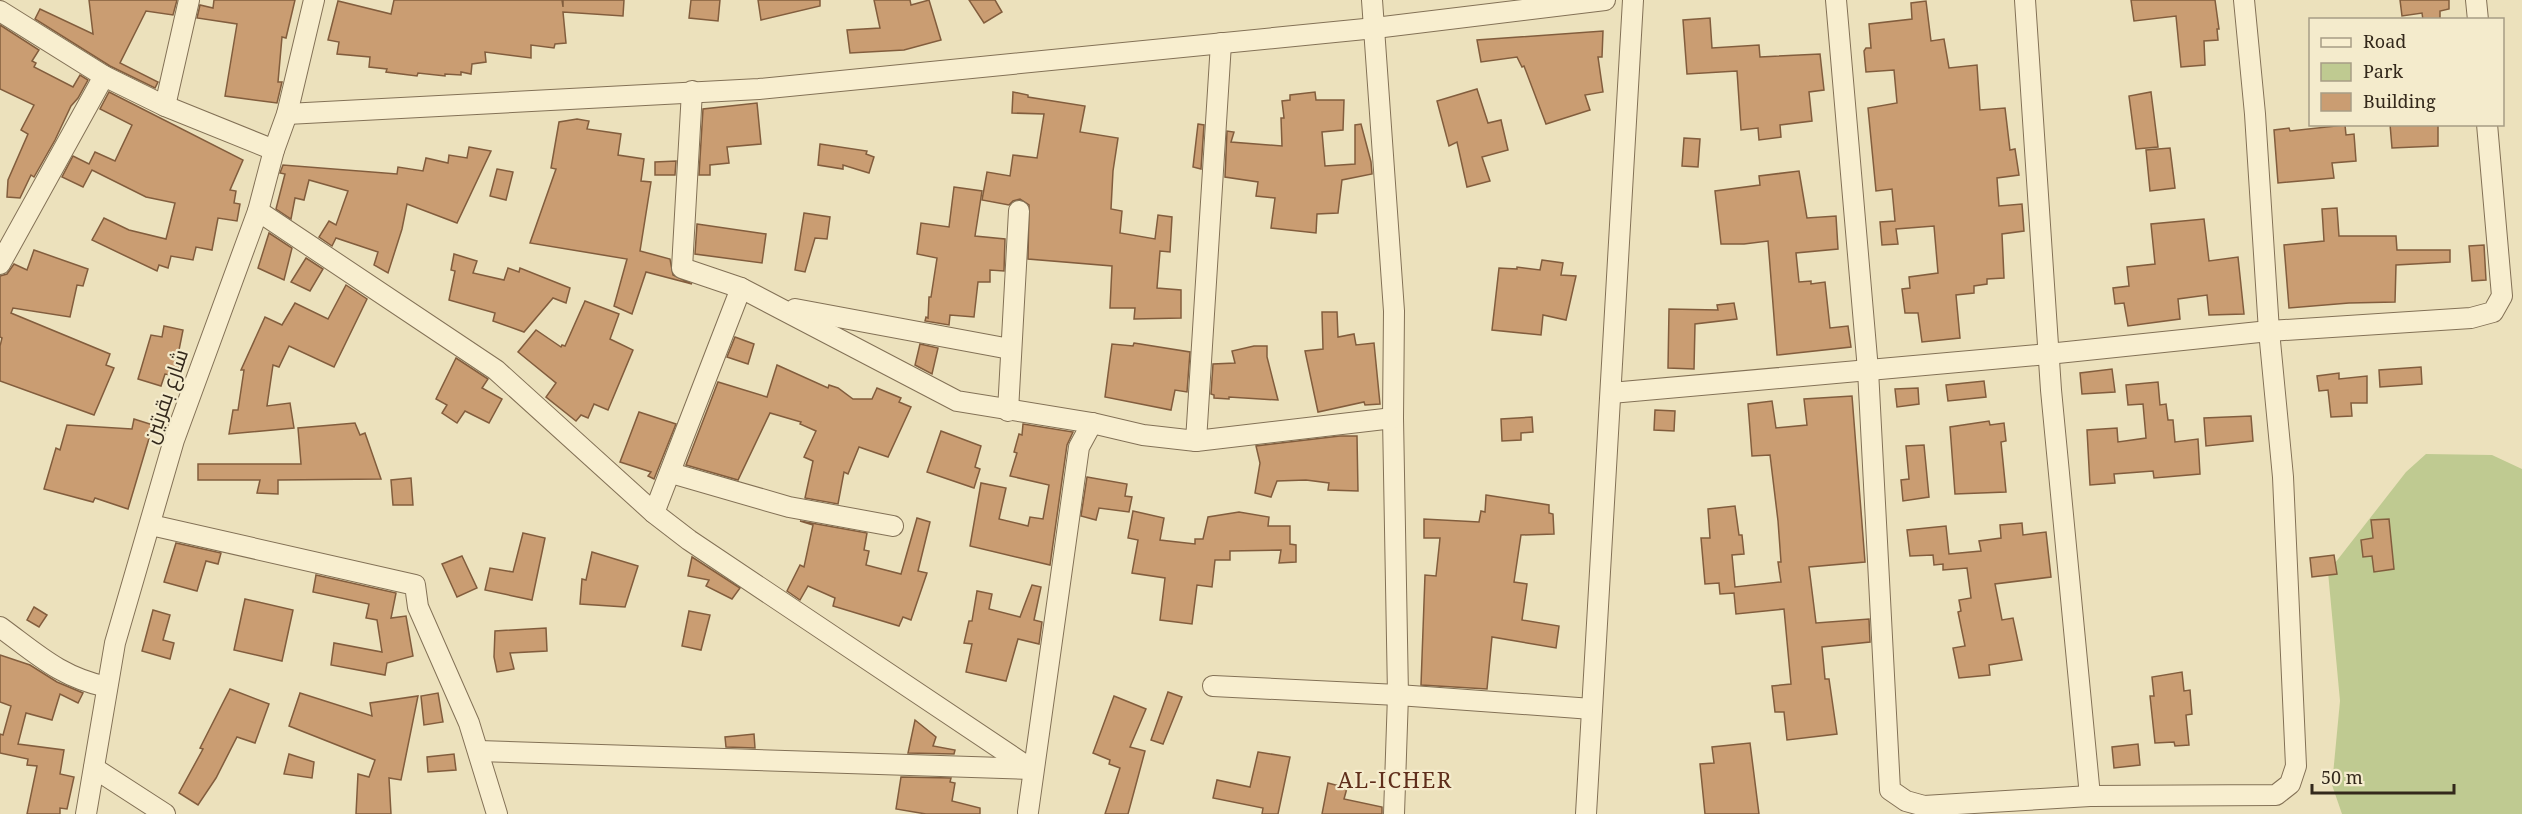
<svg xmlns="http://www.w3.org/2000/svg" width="2522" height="814" font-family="'Noto Serif',Cairo,serif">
<rect width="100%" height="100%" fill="#ece1bc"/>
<!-- green -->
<polygon fill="#bfca91" points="2426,454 2492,455 2522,469 2522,814 2342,814 2332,785 2340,701 2328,572 2406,472"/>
<!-- building -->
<g fill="#ca9d72" stroke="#825d3d" stroke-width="1.5">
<polygon points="89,0 177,0 173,15 146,11 120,63 158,82 155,88 110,66 35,19 40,9 93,34"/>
<polygon points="214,0 295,0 286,38 282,37 278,82 282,82 277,103 225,96 237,24 197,18 200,5 213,8"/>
<polygon points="394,0 562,0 563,7 563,0 624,0 623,16 563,12 566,43 555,44 554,48 531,45 531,58 485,52 486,62 472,64 471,74 461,72 461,75 445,74 445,76 418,73 417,76 386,72 387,69 369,67 370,57 337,54 339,42 328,40 338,1 391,14"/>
<polygon points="691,0 720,0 718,21 689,18"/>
<polygon points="758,0 820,0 820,6 761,20"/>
<polygon points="874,0 910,0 911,5 929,0 941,40 904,50 850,53 847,30 880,28"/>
<polygon points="969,0 995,0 1002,12 984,23"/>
<polygon points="2131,0 2215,0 2219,29 2217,29 2218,40 2204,41 2205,65 2181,67 2176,16 2134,21"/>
<polygon points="2400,0 2449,0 2449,9 2440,11 2440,20 2423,20 2422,13 2402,16"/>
<polygon points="1926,1 1931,41 1944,39 1949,68 1977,65 1980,110 2005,108 2010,150 2015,149 2019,175 1997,178 1999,206 2022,204 2024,231 2002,234 2004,278 1987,279 1987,284 1974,286 1974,293 1956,295 1960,338 1922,342 1918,313 1905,313 1902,289 1910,288 1909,277 1938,273 1934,226 1896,229 1898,244 1882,245 1880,222 1895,221 1892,189 1876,191 1868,108 1897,103 1894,70 1866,72 1864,51 1866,48 1871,48 1869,24 1912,19 1911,3"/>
<polygon points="1710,18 1712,48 1759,45 1760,57 1820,54 1824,90 1809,92 1812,121 1780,125 1781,137 1759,140 1758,128 1741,130 1737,71 1687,74 1683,20"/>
<polygon points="0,25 39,50 32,61 36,63 34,67 73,87 80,75 88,80 78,98 71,106 55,140 34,177 31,175 20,198 7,197 8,180 28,134 21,130 34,105 0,89"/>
<polygon points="1603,31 1602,57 1598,57 1603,92 1585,95 1590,110 1546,124 1524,66 1522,67 1517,57 1481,62 1477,40"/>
<polygon points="1477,89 1488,123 1501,120 1508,150 1482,157 1490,181 1467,187 1457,142 1449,146 1437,101"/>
<polygon points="109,92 243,160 230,190 236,191 234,203 240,204 237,221 218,218 212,250 196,247 193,260 171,256 168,268 159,265 157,271 92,240 104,218 129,230 166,239 175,203 146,197 92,170 83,187 62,177 73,156 89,164 95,152 115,161 132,125 100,109"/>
<polygon points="1013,92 1028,95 1028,97 1085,106 1080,132 1118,138 1113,171 1111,209 1122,211 1120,233 1155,239 1158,215 1172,217 1170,252 1160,251 1157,288 1181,290 1181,318 1134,319 1135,308 1110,308 1112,266 1028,259 1029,205 1020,199 1013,201 1009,205 982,200 987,172 1010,176 1013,155 1037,158 1044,114 1012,113"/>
<polygon points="1315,92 1316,100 1344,100 1343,130 1322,132 1325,166 1355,164 1355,125 1361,124 1371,162 1372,174 1342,180 1338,213 1317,214 1316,233 1271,228 1275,198 1256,196 1258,182 1225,177 1227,131 1234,132 1231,142 1282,146 1281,118 1284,118 1282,101 1290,100 1290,95"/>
<polygon points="2151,92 2158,147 2136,149 2129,96"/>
<polygon points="757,103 761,144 727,147 729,163 710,165 710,175 699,175 703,109"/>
<polygon points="577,119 589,121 587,129 621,134 618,155 644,159 641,181 651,182 640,251 670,259 673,275 692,284 646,272 632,314 614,306 627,259 530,243 556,169 551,168 559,122"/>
<polygon points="1198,124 1204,125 1201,169 1193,167"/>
<polygon points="2390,124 2438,124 2438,146 2392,148"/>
<polygon points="2345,125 2346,135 2354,134 2356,161 2332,163 2334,178 2278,183 2274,130 2289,128 2290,131"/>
<polygon points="1684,138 1700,139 1698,167 1682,166"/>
<polygon points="820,144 867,151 866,154 874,157 869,173 843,165 843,169 818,165"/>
<polygon points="469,147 491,151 457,223 407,204 402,229 388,273 374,265 378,252 336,238 332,246 319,237 329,221 336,225 348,191 309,180 304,200 295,198 291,219 276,209 285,174 280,173 283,165 397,174 398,167 423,171 426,158 448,163 449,155 467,158"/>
<polygon points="2170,148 2175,188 2150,191 2146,150"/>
<polygon points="676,161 675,175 655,175 655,162"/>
<polygon points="497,169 513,172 506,200 490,196"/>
<polygon points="1799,171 1807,218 1836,216 1838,249 1796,253 1799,282 1811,281 1811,284 1825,282 1830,328 1848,326 1851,347 1777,355 1768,241 1744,244 1721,244 1715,191 1760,185 1759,176"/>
<polygon points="954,187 982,191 975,236 1005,239 1004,271 990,270 990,282 978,282 974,317 950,315 949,325 925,321 926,317 928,318 929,297 931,297 937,258 917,254 921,223 949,227"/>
<polygon points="2337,208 2339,236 2396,236 2397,250 2450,250 2450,262 2396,265 2395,302 2349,303 2289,308 2284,245 2324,241 2322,209"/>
<polygon points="804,213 830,217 827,239 815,238 805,272 795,270"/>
<polygon points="2204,219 2209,261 2238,257 2244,314 2209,315 2207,295 2178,299 2180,319 2128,326 2124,303 2115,304 2113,288 2129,286 2127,267 2155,264 2151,224"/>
<polygon points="697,224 766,234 762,263 695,254"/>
<polygon points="269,233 292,248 284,280 258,268"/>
<polygon points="2484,245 2486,280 2472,281 2469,246"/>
<polygon points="34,250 88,269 83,286 77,285 70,317 13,308 11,313 110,354 106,365 114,368 94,415 0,381 0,346 2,338 0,337 0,276 7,274 14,264 27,270"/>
<polygon points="454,254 477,261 473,273 504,280 508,268 519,272 520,268 570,288 566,303 553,298 524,332 493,321 495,313 449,300 455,271 451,270"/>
<polygon points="306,258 323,269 310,291 291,282"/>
<polygon points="1542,260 1563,263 1561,275 1576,276 1566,320 1543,315 1541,335 1492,330 1499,268 1517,269 1517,267 1540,270"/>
<polygon points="346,285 367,299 334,367 289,346 279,367 273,365 267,406 290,403 294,428 229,434 233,410 238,410 244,370 241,370 265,317 282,325 295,303 328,319"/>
<polygon points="585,301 619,314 610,339 633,350 608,410 594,404 588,418 581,415 576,421 546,397 556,383 518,352 536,330 561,347 562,345 565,346"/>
<polygon points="1734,303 1737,319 1695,324 1694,369 1668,368 1669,309 1718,310 1717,305"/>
<polygon points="1322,312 1337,312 1338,337 1354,334 1356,345 1374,343 1380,404 1365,405 1364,402 1318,412 1305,351 1323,349"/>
<polygon points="164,326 183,330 177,360 180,361 177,376 165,374 161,386 138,379 151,335 162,337"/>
<polygon points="735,337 754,344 748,364 727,357"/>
<polygon points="1134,343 1190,352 1187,392 1175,390 1171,410 1105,397 1112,344 1133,346"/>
<polygon points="920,344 938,348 932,374 915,365"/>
<polygon points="1254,346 1267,346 1267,357 1278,400 1229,397 1229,399 1214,398 1214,395 1211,394 1213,364 1235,363 1232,351"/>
<polygon points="456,358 488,379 482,388 502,399 489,423 465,411 457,423 442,413 447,405 436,399"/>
<polygon points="777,365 828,388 829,385 838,388 853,399 872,399 877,388 901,398 899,402 911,407 888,457 859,447 848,474 844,472 838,504 805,498 813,461 804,457 816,431 800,424 801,422 770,413 738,480 686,465 718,382 767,397"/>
<polygon points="2421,367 2422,384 2380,387 2379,370"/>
<polygon points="2112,369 2115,392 2082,394 2080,373"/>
<polygon points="2339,373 2339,379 2367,376 2367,403 2351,403 2352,416 2331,417 2328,390 2319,391 2317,376"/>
<polygon points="1984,381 1986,397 1948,401 1946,385"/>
<polygon points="2158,382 2160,405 2166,404 2168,420 2173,420 2175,442 2198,439 2200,474 2154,478 2153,471 2114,474 2115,483 2090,485 2087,430 2117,428 2118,442 2146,438 2143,404 2128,405 2126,385"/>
<polygon points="1918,388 1919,404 1897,407 1895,389"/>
<polygon points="1852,396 1865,562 1809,567 1816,623 1869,619 1870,642 1822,647 1825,679 1829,679 1837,734 1787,740 1784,712 1775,712 1772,686 1791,684 1784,609 1736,614 1734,593 1720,594 1719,583 1705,584 1701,538 1710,538 1708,509 1735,506 1739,535 1742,535 1744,554 1732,555 1735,587 1781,582 1778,562 1781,562 1778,521 1770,455 1752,456 1748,404 1772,401 1776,428 1807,425 1804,399"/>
<polygon points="1655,410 1675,411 1674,431 1654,430"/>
<polygon points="639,412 676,424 654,479 648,476 651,472 620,462"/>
<polygon points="2251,416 2253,441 2206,446 2204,418"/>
<polygon points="1532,417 1533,432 1521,433 1521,440 1502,441 1501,419"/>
<polygon points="134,419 153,425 128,509 95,498 93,502 44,489 56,448 60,450 67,425 132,429"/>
<polygon points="1989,421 1990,425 2004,423 2006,441 2001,442 2006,492 1955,494 1950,427"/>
<polygon points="355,423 360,435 365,433 381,479 278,480 278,494 257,493 260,480 198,480 198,464 301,464 298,428"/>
<polygon points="1023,424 1073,432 1067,445 1050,565 970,546 981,483 1006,488 999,519 1028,526 1030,517 1043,519 1049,485 1010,476 1017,453 1014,452 1019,434 1022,435"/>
<polygon points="941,431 981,446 975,467 980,469 974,488 927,472"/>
<polygon points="1340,436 1357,436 1358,491 1328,490 1329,483 1306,480 1277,481 1271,497 1255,493 1260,463 1256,446"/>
<polygon points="1924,445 1929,497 1903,501 1901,480 1909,479 1906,446"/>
<polygon points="1087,477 1127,484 1125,496 1132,497 1129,512 1099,508 1096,520 1081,516"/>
<polygon points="411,478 413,505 393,505 391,480"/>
<polygon points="1486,495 1549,505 1549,513 1553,514 1554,534 1521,535 1514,582 1527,584 1522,620 1559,626 1556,648 1492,637 1487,689 1421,685 1425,575 1436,576 1440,538 1424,538 1424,519 1479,522 1481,511 1485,512"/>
<polygon points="1133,511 1164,518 1160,540 1195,544 1195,539 1203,539 1208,517 1239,512 1269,517 1268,526 1290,526 1290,544 1296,545 1296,562 1279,563 1281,550 1230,551 1230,560 1215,560 1212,587 1197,585 1192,624 1160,620 1165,578 1132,573 1138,540 1128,538"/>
<polygon points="917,518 930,522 918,571 927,573 911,620 903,617 899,626 833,606 835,598 808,586 800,600 787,591 800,565 804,567 813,525 800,521 867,533 864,550 869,551 866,565 901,574"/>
<polygon points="2389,519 2394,569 2374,572 2372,556 2363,557 2361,540 2373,538 2371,520"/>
<polygon points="2022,523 2023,535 2046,532 2051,577 1995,584 2002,620 2013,618 2022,660 1989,665 1990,675 1959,678 1953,648 1965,646 1958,612 1961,611 1959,600 1971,598 1967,568 1943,570 1943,564 1934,565 1933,555 1910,556 1907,530 1946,526 1949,554 1981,551 1979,541 2001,538 2000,525"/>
<polygon points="523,533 545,538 532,600 485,590 490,568 513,572"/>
<polygon points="176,543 221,553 218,564 206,561 197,591 164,582"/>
<polygon points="592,552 638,566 625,607 580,604 582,579 586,580"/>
<polygon points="2334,555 2337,574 2312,577 2310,558"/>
<polygon points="462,556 477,588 457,597 442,564"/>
<polygon points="692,557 740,588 732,599 706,586 709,580 688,576"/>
<polygon points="316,575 396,593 391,618 406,616 413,656 387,663 385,675 331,665 334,643 382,652 377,620 366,618 369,604 313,592"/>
<polygon points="1032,585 1041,587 1034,620 1042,622 1039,644 1018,639 1006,681 966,672 972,644 964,643 969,621 972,621 977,591 992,594 989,609 1020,617"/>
<polygon points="245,599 293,610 282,661 234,650"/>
<polygon points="34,607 47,615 39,627 27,620"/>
<polygon points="153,610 170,615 163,640 174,643 170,659 142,651"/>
<polygon points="689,611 710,615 701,650 682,646"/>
<polygon points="546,628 547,651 510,653 514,669 497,672 494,657 495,631"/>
<polygon points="0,655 30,665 57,682 83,693 78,703 60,694 52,720 26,713 18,744 64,750 60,774 74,777 67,809 60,808 60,814 27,814 37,766 27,765 28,759 0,753 0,734 3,735 11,706 0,702"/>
<polygon points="2182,672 2184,691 2190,690 2192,714 2186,715 2189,745 2175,746 2174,742 2155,743 2150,696 2154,696 2152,677"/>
<polygon points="230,689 269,704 255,743 237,737 216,778 198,805 179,793 203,749 200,748"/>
<polygon points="1168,692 1182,697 1163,744 1151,740"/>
<polygon points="300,693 372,716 370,703 418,696 401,780 389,778 391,814 356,814 358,774 369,777 375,760 289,726"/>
<polygon points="438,693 443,722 424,725 421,696"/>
<polygon points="1114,696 1146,709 1130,747 1145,751 1128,814 1105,814 1120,768 1109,764 1110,760 1093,753"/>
<polygon points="915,720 936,737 933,746 955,750 954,754 908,753"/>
<polygon points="754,734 755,748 726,747 725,737"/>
<polygon points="1750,743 1759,814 1705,814 1700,764 1714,763 1712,747"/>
<polygon points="2138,744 2140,765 2114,768 2112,747"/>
<polygon points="1258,752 1290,757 1278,814 1262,814 1263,808 1213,798 1217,780 1250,787"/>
<polygon points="289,754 314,762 312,778 284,774"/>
<polygon points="454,754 456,770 428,772 427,757"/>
<polygon points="901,777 951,778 950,782 955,783 952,801 980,808 980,814 926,814 896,809"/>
<polygon points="1328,783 1347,788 1344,799 1382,807 1382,814 1322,814"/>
</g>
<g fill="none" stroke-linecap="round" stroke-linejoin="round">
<defs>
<g id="minor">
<polyline points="1372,0 1394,311 1393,418 1398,695 1394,814"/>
<polyline points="1836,0 1868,370 1890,790 1906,801 1924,806 2090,796 2276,795 2290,784 2296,766 2283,477 2269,331 2255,114 2244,0"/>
<polyline points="2025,0 2051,390 2090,796"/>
<polyline points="2476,0 2478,20"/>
<polyline points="0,11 104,76 165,106 274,150"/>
<polyline points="692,91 682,268 741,288 957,401 1092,423 1143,435 1196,441 1221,43"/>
<polyline points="165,106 189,0"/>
<polyline points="287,114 759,89 1375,28 1605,0"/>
<polyline points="258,211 496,370 654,513 689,540 1031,769"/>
<polyline points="0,264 104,76"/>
<polyline points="795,309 1010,349"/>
<polyline points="1611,393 2048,354 2269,331 2471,318 2493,312 2502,296 2487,124"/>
<polyline points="1008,411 1019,211"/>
<polyline points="1196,441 1393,418"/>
<polyline points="671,473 789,507 893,526"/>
<polyline points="654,513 741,288"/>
<polyline points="151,525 415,585 418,607 469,723 497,814"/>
<path d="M 0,627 C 37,654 60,677 107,687"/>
<polyline points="1213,686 1398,695 1592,709"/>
<polyline points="479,751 1031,769"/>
<polyline points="94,768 165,814"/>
<polyline points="1028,812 1079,447 1092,423"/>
<polyline points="86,814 115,643 174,440 258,211 274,150 287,114 314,0"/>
<polyline points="1586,814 1633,0"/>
</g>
</defs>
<!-- minor casing -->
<use href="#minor" stroke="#837156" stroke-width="22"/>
<!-- minor -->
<use href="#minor" stroke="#f8eecf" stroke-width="20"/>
</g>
<g text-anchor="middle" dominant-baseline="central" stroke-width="4.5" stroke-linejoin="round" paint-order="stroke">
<!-- street labels -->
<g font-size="21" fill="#33281b" stroke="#f4ebcc">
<text transform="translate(165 396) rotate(-71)">شارع بقرتين</text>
</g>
<!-- neighbourhood labels -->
<g font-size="22" letter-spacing="1.5" fill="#5f2e1b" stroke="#f4ebcc">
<text x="1395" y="779">AL-ICHER</text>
</g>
</g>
<!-- legend -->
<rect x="2309" y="18" width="195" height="108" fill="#f4ebcc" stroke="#a79d85" stroke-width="1.5"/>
<rect x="2321" y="38" width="30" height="9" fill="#f8eecf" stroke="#a79d85" stroke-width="1.5"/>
<text x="2363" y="48" font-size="18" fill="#33281b">Road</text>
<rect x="2321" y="63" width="30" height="18" fill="#bfca91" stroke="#a79d85" stroke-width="1.5"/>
<text x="2363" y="78" font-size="18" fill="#33281b">Park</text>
<rect x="2321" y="93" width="30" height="18" fill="#ca9d72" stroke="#a79d85" stroke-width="1.5"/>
<text x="2363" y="108" font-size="18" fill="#33281b">Building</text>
<!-- scale -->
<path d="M2312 784v9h142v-9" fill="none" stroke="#33281b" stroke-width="3"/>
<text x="2321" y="784" font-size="18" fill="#33281b" stroke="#f4ebcc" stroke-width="4.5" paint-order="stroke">50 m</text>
</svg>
